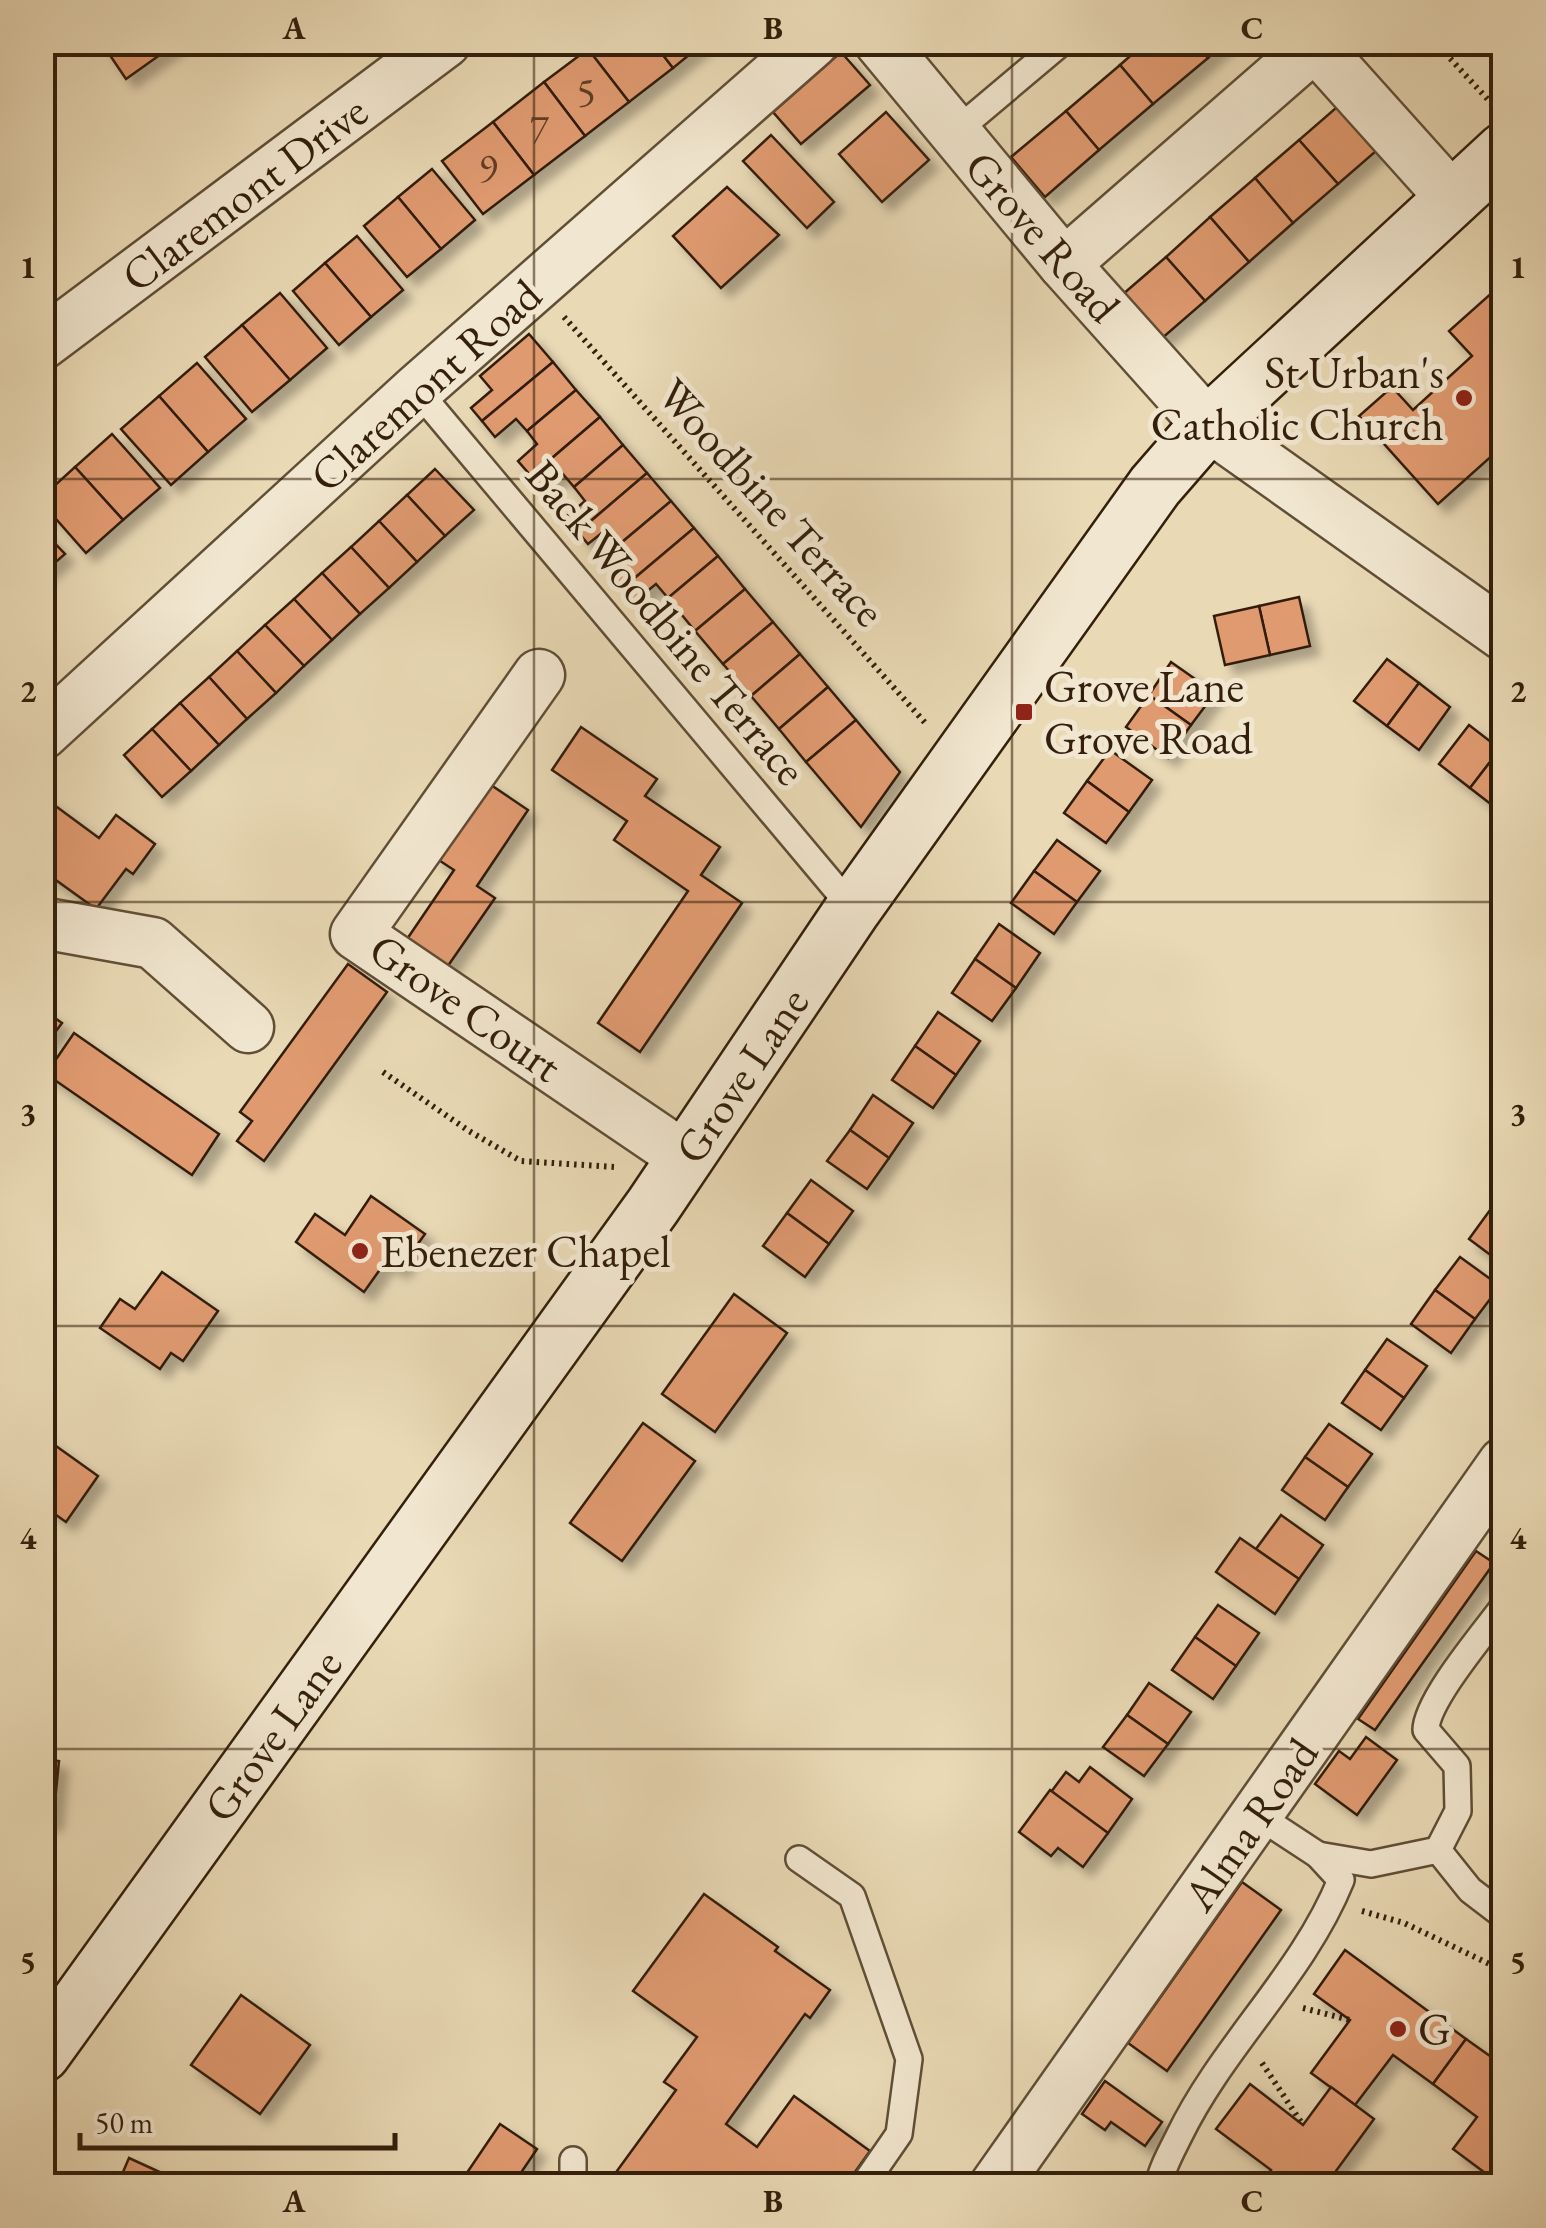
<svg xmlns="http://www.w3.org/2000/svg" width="1546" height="2228" font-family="'EB Garamond',serif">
<defs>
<filter id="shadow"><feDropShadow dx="9" dy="9" stdDeviation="5" flood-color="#0004"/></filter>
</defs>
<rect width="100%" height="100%" fill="#e9d9b5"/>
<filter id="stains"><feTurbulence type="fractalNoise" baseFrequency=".002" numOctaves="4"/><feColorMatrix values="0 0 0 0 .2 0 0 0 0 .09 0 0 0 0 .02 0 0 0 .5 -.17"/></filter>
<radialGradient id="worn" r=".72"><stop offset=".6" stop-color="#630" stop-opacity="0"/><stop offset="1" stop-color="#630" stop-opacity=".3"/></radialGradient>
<!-- building -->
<g fill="#e09a6f" stroke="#331f0b" stroke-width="2.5" filter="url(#shadow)">
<polygon points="101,42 178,42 126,79"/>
<polygon points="596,42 653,42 673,68 629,102 588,49"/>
<polygon points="653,42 705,42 673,68"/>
<polygon points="1146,42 1195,42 1208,58 1153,104 1120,65"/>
<polygon points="1195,42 1226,42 1208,58"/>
<polygon points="588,49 629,102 585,136 544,82"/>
<polygon points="841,52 870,85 801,144 773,112"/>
<polygon points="1120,65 1153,104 1099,150 1066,111"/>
<polygon points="544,82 585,136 534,175 493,122"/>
<polygon points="1344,101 1383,145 1338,184 1299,140"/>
<polygon points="1066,111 1099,150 1045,197 1011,157"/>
<polygon points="886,112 929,160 882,202 839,154"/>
<polygon points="493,122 534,175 483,214 442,161"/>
<polygon points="771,135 834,202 807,228 743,161"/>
<polygon points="1299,140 1338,184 1293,223 1255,178"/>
<polygon points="432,169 475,220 441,249 398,197"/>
<polygon points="1255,178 1293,223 1249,262 1210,217"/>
<polygon points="727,187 779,235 721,288 673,236"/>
<polygon points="398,197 441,249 407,277 364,226"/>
<polygon points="1210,217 1249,262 1205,301 1166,257"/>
<polygon points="357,236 403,290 371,317 325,263"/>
<polygon points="1166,257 1205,301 1160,340 1122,295"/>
<polygon points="325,263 371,317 339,345 293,291"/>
<polygon points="1504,282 1504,445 1438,504 1359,416 1392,387 1413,410 1472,356 1449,331"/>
<polygon points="280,293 327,348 290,380 242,325"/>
<polygon points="242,325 290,380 252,412 205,357"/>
<polygon points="529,334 553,362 482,421 471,408 492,390 480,376"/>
<polygon points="553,362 576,390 527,431 516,419 495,437 482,421"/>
<polygon points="197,363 246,419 208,452 159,396"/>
<polygon points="576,390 600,417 531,476 518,461 537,444 527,431"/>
<polygon points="159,396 208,452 171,485 121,429"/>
<polygon points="600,417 623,445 574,487 562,473 542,489 531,476"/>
<polygon points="112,434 160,488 123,520 75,467"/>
<polygon points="623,445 647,473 578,532 566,517 585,501 574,487"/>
<polygon points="75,467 123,520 86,553 42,503 42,497"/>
<polygon points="435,469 474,510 445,536 407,495"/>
<polygon points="647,473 671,501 621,543 608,528 588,544 578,532"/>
<polygon points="407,495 445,536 417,562 379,521"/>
<polygon points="671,501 694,528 624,587 612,573 632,556 621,543"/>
<polygon points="379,521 417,562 389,588 351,547"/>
<polygon points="694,528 718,556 668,598 656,584 635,601 624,587"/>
<polygon points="42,530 65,554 42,574"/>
<polygon points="351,547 389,588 360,614 322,573"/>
<polygon points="718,556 745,589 695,631 668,598"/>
<polygon points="322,573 360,614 332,640 294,599"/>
<polygon points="745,589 773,622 723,664 695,631"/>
<polygon points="1299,597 1310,646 1270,655 1259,606"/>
<polygon points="294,599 332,640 304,666 265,625"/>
<polygon points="1259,606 1270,655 1225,665 1214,616"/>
<polygon points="773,622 800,654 751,696 723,664"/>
<polygon points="265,625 304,666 276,693 237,651"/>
<polygon points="237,651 276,693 247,719 209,677"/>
<polygon points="800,654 828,687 779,729 751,696"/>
<polygon points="1387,659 1419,683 1387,726 1354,701"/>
<polygon points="1171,662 1215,693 1191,725 1149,695"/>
<polygon points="209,677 247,719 219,745 180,703"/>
<polygon points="1419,683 1450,707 1419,750 1387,726"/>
<polygon points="828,687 856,720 806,762 779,729"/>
<polygon points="1149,695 1191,725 1168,758 1126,727"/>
<polygon points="180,703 219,745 191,771 152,729"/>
<polygon points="856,720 900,772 861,827 806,762"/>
<polygon points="1469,725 1500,749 1470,788 1439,764"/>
<polygon points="581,727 657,779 645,796 720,847 701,875 742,903 640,1052 598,1023 688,891 614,840 627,821 552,770"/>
<polygon points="152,729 191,771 162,797 124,755"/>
<polygon points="1500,749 1504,751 1501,812 1470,788"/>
<polygon points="1110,750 1152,780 1129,812 1087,781"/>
<polygon points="485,781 528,810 477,886 495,898 443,973 403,945 454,870 434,857"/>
<polygon points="1087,781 1129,812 1106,843 1064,813"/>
<polygon points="42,796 99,838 116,815 155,844 133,874 126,869 96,909 42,870"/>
<polygon points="1057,840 1100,871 1077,902 1034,871"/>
<polygon points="1034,871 1077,902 1054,934 1011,903"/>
<polygon points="999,924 1040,953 1016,988 975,959"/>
<polygon points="975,959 1016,988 992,1021 952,993"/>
<polygon points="348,964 387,992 264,1161 237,1141 252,1121 240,1112"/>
<polygon points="42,1009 62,1023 42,1050"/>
<polygon points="938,1012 980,1041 956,1075 915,1046"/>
<polygon points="74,1033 219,1134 192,1175 46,1074"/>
<polygon points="915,1046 956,1075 933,1108 892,1080"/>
<polygon points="873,1095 913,1123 889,1158 850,1130"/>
<polygon points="850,1130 889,1158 867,1189 827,1161"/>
<polygon points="811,1180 853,1211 829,1244 787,1213"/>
<polygon points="1504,1192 1504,1214 1493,1206"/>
<polygon points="371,1196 425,1234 399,1270 386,1261 364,1292 296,1242 315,1214 345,1235"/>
<polygon points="1493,1206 1504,1214 1504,1265 1469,1239"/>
<polygon points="787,1213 829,1244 805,1277 763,1246"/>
<polygon points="1460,1257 1500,1286 1475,1319 1435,1290"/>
<polygon points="162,1272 218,1311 183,1361 171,1353 160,1369 100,1328 120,1299 135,1309"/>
<polygon points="1435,1290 1475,1319 1451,1353 1411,1324"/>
<polygon points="734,1294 787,1333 715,1432 662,1394"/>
<polygon points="1387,1339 1427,1366 1404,1398 1365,1370"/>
<polygon points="1365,1370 1404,1398 1381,1430 1342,1403"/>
<polygon points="643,1423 695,1461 622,1561 570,1523"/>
<polygon points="1329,1424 1372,1454 1348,1487 1305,1457"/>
<polygon points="42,1436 98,1476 66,1522 42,1505"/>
<polygon points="1305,1457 1348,1487 1325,1520 1282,1490"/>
<polygon points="1281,1515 1323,1545 1299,1579 1256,1549"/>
<polygon points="1240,1538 1299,1579 1275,1614 1216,1572"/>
<polygon points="1476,1551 1494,1563 1375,1730 1358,1719"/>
<polygon points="1218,1605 1259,1633 1236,1666 1195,1637"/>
<polygon points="1195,1637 1236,1666 1213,1699 1172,1670"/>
<polygon points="1149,1683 1191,1712 1168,1744 1127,1715"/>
<polygon points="1127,1715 1168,1744 1144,1776 1103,1747"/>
<polygon points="1366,1737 1397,1760 1357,1815 1315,1784 1339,1751 1350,1759"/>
<polygon points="42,1759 59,1761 53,1822 42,1821"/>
<polygon points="1090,1767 1132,1799 1108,1833 1051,1792 1066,1772 1079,1782"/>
<polygon points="1050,1790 1108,1833 1083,1867 1058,1848 1051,1856 1019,1832"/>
<polygon points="1242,1882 1281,1910 1167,2071 1128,2043"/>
<polygon points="704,1894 778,1947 775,1951 830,1990 810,2018 805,2014 726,2124 757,2147 794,2096 870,2151 845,2186 606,2186 676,2090 664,2082 697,2037 633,1991"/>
<polygon points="1345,1950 1466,2039 1433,2084 1393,2055 1355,2105 1311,2073 1350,2020 1314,1994"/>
<polygon points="241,1995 310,2045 260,2114 191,2065"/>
<polygon points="1466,2039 1504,2066 1504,2180 1500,2184 1453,2149 1477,2117 1433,2084"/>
<polygon points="1105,2081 1162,2122 1145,2146 1111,2122 1105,2130 1082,2114"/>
<polygon points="1250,2084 1303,2125 1331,2087 1374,2119 1325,2186 1259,2186 1271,2170 1216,2129"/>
<polygon points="500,2124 537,2149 512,2186 458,2186"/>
<polygon points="129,2158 190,2186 117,2186"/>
</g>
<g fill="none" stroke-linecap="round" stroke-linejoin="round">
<defs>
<g id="service">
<polyline points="954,133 1062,42"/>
<polyline points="417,390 853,909"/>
<path d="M 1438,1850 L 1458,1811 L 1457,1766 L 1426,1730 C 1426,1701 1484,1633 1504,1606"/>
<polyline points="1318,1855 1371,1864 1438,1850 1470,1890 1504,1916"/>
<polyline points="799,1859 852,1896 909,2059 899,2134 863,2186"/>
<polyline points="573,2186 573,2160"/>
<path d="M 1158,2186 C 1162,2168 1171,2152 1179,2136 C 1223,2045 1303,1974 1341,1880 L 1318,1855 L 1257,1815"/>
</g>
<g id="minor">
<polyline points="880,42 1064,264 1208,425 1504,635"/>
<polyline points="1312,42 1452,198"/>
<polyline points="1064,264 1315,45"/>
<polyline points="42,344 445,42"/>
<polyline points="539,675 356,934 686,1158"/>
<polyline points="42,734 417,390 813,42"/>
<polyline points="42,923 153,943 248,1027"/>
<polyline points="995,2186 1504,1463"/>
</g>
<polyline id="secondary" points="42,2054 653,1206 853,909 1155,486 1208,425 1504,151"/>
</defs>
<!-- service casing -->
<use href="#service" stroke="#604e36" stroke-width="30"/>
<!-- minor casing -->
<use href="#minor" stroke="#604e36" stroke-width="55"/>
<!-- secondary casing -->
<use href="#secondary" stroke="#331f0b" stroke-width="60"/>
<!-- path -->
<g stroke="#331f0b" stroke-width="6" stroke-dasharray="2.5 5" stroke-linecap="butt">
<polyline points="1435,42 1492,104"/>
<polyline points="564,317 928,726"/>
<polyline points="383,1072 469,1131 521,1161 615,1167"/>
<polyline points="1489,1810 1493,1810 1504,1793"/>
<polyline points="1362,1911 1404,1923 1504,1971"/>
<polyline points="1303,2008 1350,2020"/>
<polyline points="1262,2063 1303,2125"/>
</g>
<!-- service -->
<use href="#service" stroke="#f1e6cf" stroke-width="25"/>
<!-- minor -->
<use href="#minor" stroke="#f1e6cf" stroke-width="50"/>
<!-- secondary -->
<use href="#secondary" stroke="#f1e6cf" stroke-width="55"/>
</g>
<!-- grid -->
<path fill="none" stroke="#331f0b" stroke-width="2.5" stroke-opacity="0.55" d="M 534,42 L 534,2186M 1012,42 L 1012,2186M 42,479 L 1504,479M 42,902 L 1504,902M 42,1326 L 1504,1326M 42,1749 L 1504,1749"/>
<!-- markers -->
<g fill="#8f2418" stroke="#f1e6cf" stroke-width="4">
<circle cx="1464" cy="398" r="10"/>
<rect x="1014" y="702" width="20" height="20" rx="5"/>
<circle cx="360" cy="1251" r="10"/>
<circle cx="1398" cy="2029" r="10"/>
</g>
<g text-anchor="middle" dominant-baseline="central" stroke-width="10" stroke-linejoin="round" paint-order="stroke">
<!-- number labels -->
<g font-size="40" fill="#5e3e24">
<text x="586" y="92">5</text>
<text x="539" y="129">7</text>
<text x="488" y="168">9</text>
</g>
<!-- street labels -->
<g font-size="45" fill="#331f0b" stroke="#f1e6cf">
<text transform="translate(244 193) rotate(-37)">Claremont Drive</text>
<text transform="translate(1043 236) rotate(49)">Grove Road</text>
<text transform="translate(425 385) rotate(-42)">Claremont Road</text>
<text transform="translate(772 502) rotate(48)">Woodbine Terrace</text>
<text transform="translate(667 622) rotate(50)">Back Woodbine Terrace</text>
<text transform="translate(466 1007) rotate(35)">Grove Court</text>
<text transform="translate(741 1075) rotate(-56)">Grove Lane</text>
<text transform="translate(272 1735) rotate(-54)">Grove Lane</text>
<text transform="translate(1250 1824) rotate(-55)">Alma Road</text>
</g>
<!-- poi labels -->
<g font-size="45" fill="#331f0b" stroke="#f1e6cf" text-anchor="start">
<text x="1444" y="372" text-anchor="end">St Urban's<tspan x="1444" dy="52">Catholic Church</tspan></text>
<text x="1044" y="686">Grove Lane<tspan x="1044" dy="52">Grove Road</tspan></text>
<text x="380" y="1251">Ebenezer Chapel</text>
<text x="1418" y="2029">G</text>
</g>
</g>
<!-- margin -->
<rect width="1546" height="2228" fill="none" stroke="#e9d9b5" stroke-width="110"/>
<!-- scale -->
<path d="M80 2133v15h315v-15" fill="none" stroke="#331f0b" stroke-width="5"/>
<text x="95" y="2133" font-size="30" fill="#331f0b" stroke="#f1e6cf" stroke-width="8" paint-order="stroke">50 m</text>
<rect x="55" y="55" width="1436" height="2118" fill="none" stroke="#331f0b" stroke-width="4"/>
<g font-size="32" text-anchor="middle" font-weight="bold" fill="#331f0b">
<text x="294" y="39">A</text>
<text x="773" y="39">B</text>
<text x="1252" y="39">C</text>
<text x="28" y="278">1</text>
<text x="1518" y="278">1</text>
<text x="28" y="702">2</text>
<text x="1518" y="702">2</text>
<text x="28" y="1125">3</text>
<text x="1518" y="1125">3</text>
<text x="28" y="1549">4</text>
<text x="1518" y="1549">4</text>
<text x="28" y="1973">5</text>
<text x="1518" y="1973">5</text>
<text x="294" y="2212">A</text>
<text x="773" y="2212">B</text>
<text x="1252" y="2212">C</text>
</g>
<rect width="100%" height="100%" filter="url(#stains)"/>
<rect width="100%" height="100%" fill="url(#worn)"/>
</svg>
